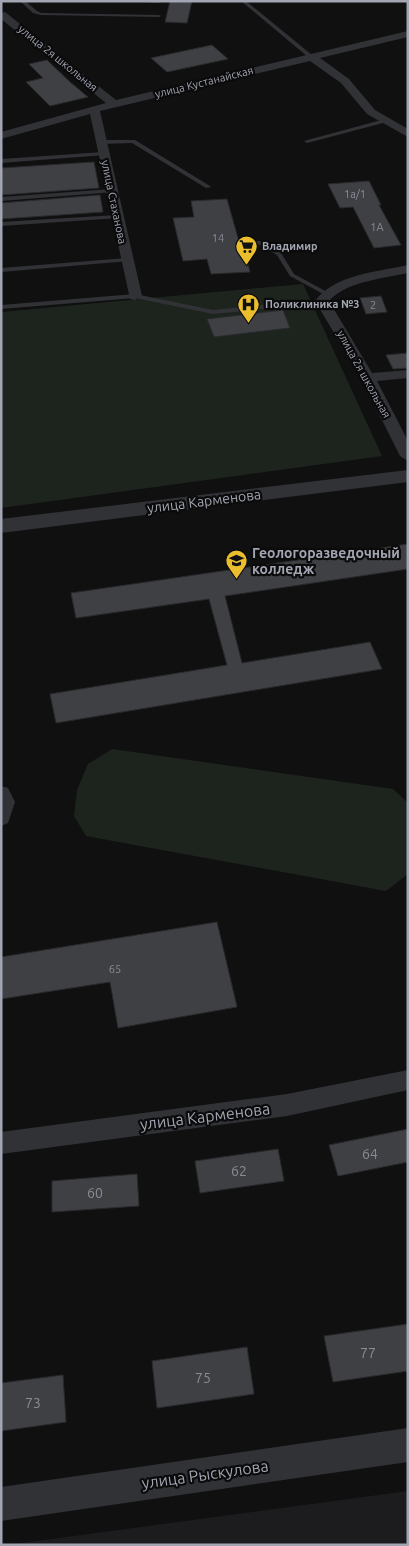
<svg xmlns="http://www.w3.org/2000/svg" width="409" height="1546" font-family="Ubuntu,sans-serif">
<rect width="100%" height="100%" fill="#101011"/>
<!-- built -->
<polygon fill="#1c1c1e" points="408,1491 408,1545 7,1545"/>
<!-- green -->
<g fill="#1d241e">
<polygon points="303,284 382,456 1,508 1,312"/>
<polygon points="112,749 393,789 408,803 408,874 386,891 86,836 74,816 77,790 88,764"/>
</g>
<!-- building -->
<g fill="#3f4044" stroke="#2a2a2d">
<polygon points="170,1 192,1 187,23 165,22"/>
<polygon points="212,45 228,59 167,72 151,58"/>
<polygon points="47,60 70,82 88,97 50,106 26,82 43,78 29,64"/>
<polygon points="94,162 99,188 1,195 1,168"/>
<polygon points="369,181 381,205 379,205 401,245 374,248 353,207 340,208 328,184"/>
<polygon points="100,195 103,212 1,219 1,203"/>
<polygon points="227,199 243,256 246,256 250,272 211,274 207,259 183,261 173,218 194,217 191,201"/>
<polygon points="381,296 387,312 366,314 360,298"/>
<polygon points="283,310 290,328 214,337 207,319"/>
<polygon points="408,353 408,368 393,369 386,355"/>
<polygon points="408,544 408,569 225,596 242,663 370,642 382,669 56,723 50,694 227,665 209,599 76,618 71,593"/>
<polygon points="217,922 237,1007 118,1028 110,982 1,999 1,957"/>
<polygon points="408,1129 408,1162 338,1176 329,1145"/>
<polygon points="278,1149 284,1181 200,1193 195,1161"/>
<polygon points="137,1174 139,1206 52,1212 52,1181"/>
<polygon points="408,1324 408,1371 333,1382 324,1336"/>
<polygon points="247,1347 254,1394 157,1408 152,1361"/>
<polygon points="63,1375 66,1422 1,1431 1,1383"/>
</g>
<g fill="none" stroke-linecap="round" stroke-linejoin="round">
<!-- service -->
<g fill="#313236" fill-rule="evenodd">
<polygon points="20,1 25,1 37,11 41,13 159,15 161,16 159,17 41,15 33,13"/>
<polygon points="128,1 161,1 161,2 159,3"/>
<polygon points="241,1 246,1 312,55 312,57 308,57"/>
<polygon points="385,119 388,121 387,122 307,143 304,141"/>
<polygon points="135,140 210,186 211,187 206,188 132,143 101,144 98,142 101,140"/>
<polygon points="103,152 106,154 105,155 1,163 1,159"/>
<polygon points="112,189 114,190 114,192 1,201 1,197"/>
<polygon points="117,215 119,216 119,218 1,226 1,222"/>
<polygon points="256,241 260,241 281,253 294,274 329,293 329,295 325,295 290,276 277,255 256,243"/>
<polygon points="127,258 130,260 129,261 1,272 1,268"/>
<polygon points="135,294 213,310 322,299 325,301 322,303 213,314 135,298 1,309 1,305"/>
</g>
<!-- minor -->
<g fill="#313236" fill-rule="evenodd">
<polygon points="5,12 116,100 408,31 408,37 320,58 349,79 375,110 408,129 408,137 367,114 341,83 310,61 100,111 142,296 135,300 130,299 90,114 1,139 1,132 106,103 1,19 1,13"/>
<path d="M 408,265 L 408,273 C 382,279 347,281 329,301 L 372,373 L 408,370 L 408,378 L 377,381 L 408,441 L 408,461 L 400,456 L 361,378 L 315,301 C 335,274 378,272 408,265 Z"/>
<polygon points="1,786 8,788 15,802 8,823 1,826"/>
<polygon points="408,1070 408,1090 287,1116 1,1154 1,1132 287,1094"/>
</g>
<!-- tertiary -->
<g fill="#313236" fill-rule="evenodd">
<polygon points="408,470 408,482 1,533 1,519"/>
<polygon points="408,1428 408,1462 1,1521 1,1487"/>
</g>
</g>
<!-- icons -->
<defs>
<symbol id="supermarket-pin" viewBox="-11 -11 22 30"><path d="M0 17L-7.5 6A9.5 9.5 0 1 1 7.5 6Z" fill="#ebbe2e" stroke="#0b0b0c"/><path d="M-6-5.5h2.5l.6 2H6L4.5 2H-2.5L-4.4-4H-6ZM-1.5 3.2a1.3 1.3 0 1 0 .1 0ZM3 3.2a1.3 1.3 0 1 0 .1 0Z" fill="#111"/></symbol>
<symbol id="hospital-pin" viewBox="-11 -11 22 30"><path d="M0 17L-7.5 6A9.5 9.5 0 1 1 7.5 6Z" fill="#ebbe2e" stroke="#0b0b0c"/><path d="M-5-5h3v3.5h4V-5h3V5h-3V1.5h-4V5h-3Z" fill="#111"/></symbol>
<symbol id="university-pin" viewBox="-11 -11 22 30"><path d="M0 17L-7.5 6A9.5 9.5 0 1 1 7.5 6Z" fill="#ebbe2e" stroke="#0b0b0c"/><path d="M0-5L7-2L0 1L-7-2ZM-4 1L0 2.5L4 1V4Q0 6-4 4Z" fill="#111"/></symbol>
</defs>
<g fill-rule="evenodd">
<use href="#supermarket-pin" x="234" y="234" width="25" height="34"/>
<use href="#hospital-pin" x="236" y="292" width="25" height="34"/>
<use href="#university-pin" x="224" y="548" width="25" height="34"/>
</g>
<g text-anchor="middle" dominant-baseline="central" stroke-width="4.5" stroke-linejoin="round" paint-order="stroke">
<!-- far-street labels -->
<g font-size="11" fill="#a2a5b2" stroke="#0b0b0c">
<text transform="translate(58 58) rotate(39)">улица 2я школьная</text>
<text transform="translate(204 82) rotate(-14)">улица Кустанайская</text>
<text transform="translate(114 202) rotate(78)">улица Стаханова</text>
<text transform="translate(364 374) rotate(61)">улица 2я школьная</text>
</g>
<!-- number labels -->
<g font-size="11" fill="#898c96">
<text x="355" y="194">1а/1</text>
<text x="377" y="227">1А</text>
<text x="218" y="238">14</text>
<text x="373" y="305">2</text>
<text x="115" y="969">65</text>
</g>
<!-- far-poi labels -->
<g font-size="11" font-weight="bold" fill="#a2a5b2" stroke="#0b0b0c" text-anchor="start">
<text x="262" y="246">Владимир</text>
<text x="265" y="304">Поликлиника №3</text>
</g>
<!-- street labels -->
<g font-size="14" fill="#a2a5b2" stroke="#0b0b0c">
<text transform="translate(204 501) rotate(-7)">улица Карменова</text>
</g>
<!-- poi labels -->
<g font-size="14" font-weight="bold" fill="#a2a5b2" stroke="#0b0b0c" text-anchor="start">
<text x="252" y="553">Геологоразведочный<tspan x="252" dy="16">колледж</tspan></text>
</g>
<!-- near-number labels -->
<g font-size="14" fill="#898c96">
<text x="370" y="1154">64</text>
<text x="239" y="1171">62</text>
<text x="95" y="1193">60</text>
<text x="368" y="1353">77</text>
<text x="203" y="1378">75</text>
<text x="33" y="1403">73</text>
</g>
<!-- near-street labels -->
<g font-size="16" fill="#a2a5b2" stroke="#0b0b0c">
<text transform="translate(205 1116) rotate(-7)">улица Карменова</text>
<text transform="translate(205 1474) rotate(-8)">улица Рыскулова</text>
</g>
</g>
<!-- border -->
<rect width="409" height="1546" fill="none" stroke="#a2a5b2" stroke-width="5"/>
</svg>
